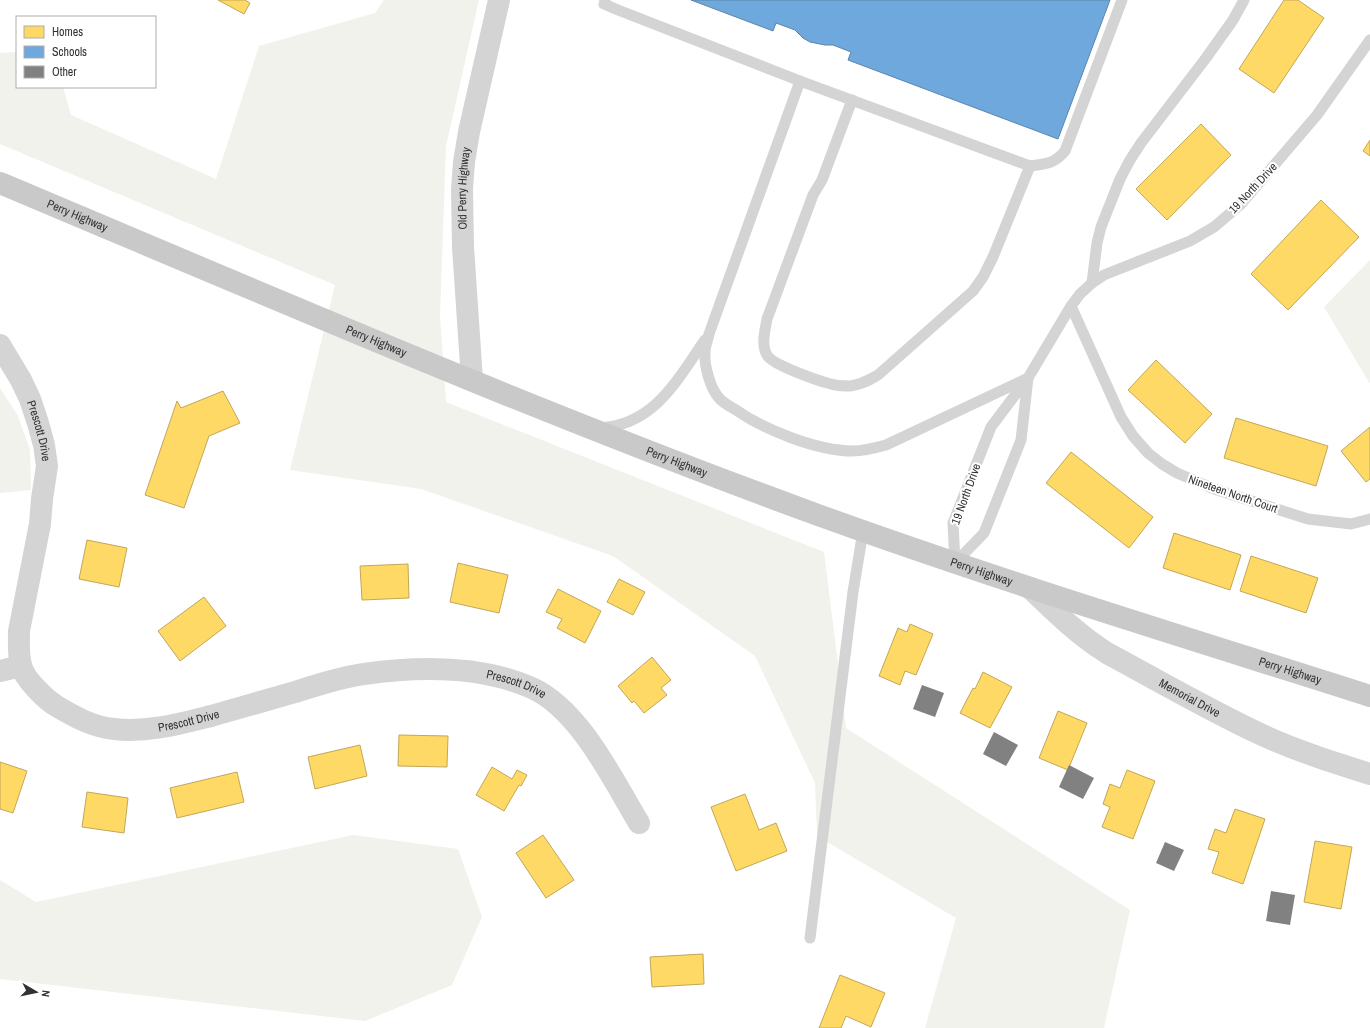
<svg xmlns="http://www.w3.org/2000/svg" width="1370" height="1028" font-family="'Archivo Narrow',sans-serif">
<rect width="100%" height="100%" fill="#fff"/>
<!-- green -->
<g fill="#f1f2ec">
<polygon points="384,0 479,0 446,146 440,316 446,402 824,552 846,728 1130,910 1104,1028 925,1028 956,918 817,836 815,783 755,656 613,556 421,489 290,470 335,285 0,144 0,53 17,52 17,87 63,87 71,115 216,179 259,46 375,13"/>
<polygon points="1370,260 1370,384 1324,307"/>
<polygon points="0,388 18,416 30,450 31,490 0,493"/>
<polygon points="353,835 458,849 482,917 452,985 365,1021 0,979 0,880 36,902"/>
</g>
<!-- homes -->
<g fill="#ffd966" stroke="#c2a757">
<polygon points="218,0 245,0 250,3 244,14"/>
<polygon points="1284,0 1298,0 1324,18 1274,93 1239,69"/>
<polygon points="1201,124 1231,155 1167,220 1136,189"/>
<polygon points="1370,140 1370,156 1363,151"/>
<polygon points="1321,200 1359,237 1288,310 1251,274"/>
<polygon points="1156,360 1212,414 1185,443 1128,390"/>
<polygon points="223,391 240,423 209,436 184,508 145,495 177,401 181,408"/>
<polygon points="1236,418 1328,446 1316,486 1224,458"/>
<polygon points="1370,427 1370,479 1366,482 1341,451"/>
<polygon points="1071,452 1153,517 1129,548 1046,483"/>
<polygon points="1174,533 1241,555 1230,590 1163,568"/>
<polygon points="87,540 127,548 119,587 79,579"/>
<polygon points="1251,556 1318,578 1306,613 1240,591"/>
<polygon points="458,563 508,575 499,613 450,602"/>
<polygon points="408,564 409,598 362,600 360,566"/>
<polygon points="619,579 645,592 633,615 607,602"/>
<polygon points="558,589 601,611 585,643 557,628 562,619 546,612"/>
<polygon points="204,597 226,626 180,661 158,631"/>
<polygon points="910,624 933,634 916,675 905,671 900,685 879,676 898,628 907,632"/>
<polygon points="652,657 671,680 661,688 667,695 644,713 634,701 632,703 618,686"/>
<polygon points="983,672 1012,687 990,728 960,713 973,688 975,689"/>
<polygon points="1058,711 1087,723 1068,770 1039,758"/>
<polygon points="399,735 448,736 447,767 398,766"/>
<polygon points="360,745 367,776 315,789 308,757"/>
<polygon points="0,762 27,771 13,813 0,809"/>
<polygon points="492,767 512,779 517,770 527,775 521,786 519,785 504,811 476,795"/>
<polygon points="1127,770 1155,781 1133,839 1102,827 1110,807 1103,804 1110,784 1120,788"/>
<polygon points="237,772 244,802 177,818 170,788"/>
<polygon points="87,792 128,798 124,833 82,827"/>
<polygon points="745,794 759,830 776,823 787,851 736,871 711,807"/>
<polygon points="1235,809 1265,819 1243,884 1212,873 1219,852 1208,849 1215,829 1226,833"/>
<polygon points="543,835 574,880 546,898 516,853"/>
<polygon points="1315,841 1352,847 1341,909 1304,902"/>
<polygon points="703,954 704,984 652,987 650,957"/>
<polygon points="840,975 885,993 871,1027 846,1016 841,1028 819,1028"/>
</g>
<!-- schools -->
<polygon fill="#6fa8dc" stroke="#5d85a9" points="691,0 1110,0 1058,139 848,60 851,52 833,45 825,45 810,42 803,38 795,30 776,23 773,31"/>
<!-- building -->
<g fill="#818181">
<polygon points="922,685 944,693 935,717 913,709"/>
<polygon points="994,732 1018,745 1006,766 983,754"/>
<polygon points="1069,765 1094,778 1083,799 1059,787"/>
<polygon points="1165,842 1184,850 1174,871 1156,863"/>
<polygon points="1271,891 1295,895 1290,925 1266,921"/>
</g>
<g fill="none" stroke-linecap="round" stroke-linejoin="round">
<!-- service -->
<g stroke="#d4d4d4" stroke-width="11">
<path d="M 605,0 L 604,4 L 618,10 L 800,81 L 1030,166 C 1046,164 1054,164 1065,151 L 1122,0"/>
<path d="M 800,81 L 709,334 C 708,340 705,346 705,352 C 704,365 710,388 719,398 C 723,403 731,407 736,410 C 765,430 817,451 853,451 C 864,451 875,448 886,445 L 1026,379"/>
<path d="M 852,100 L 822,180 L 813,195 L 767,319 C 765,330 761,345 767,355 C 772,365 819,381 831,384 C 837,386 844,386 850,386 C 861,385 869,380 878,375 L 973,291 L 983,277 L 993,257 L 1030,166"/>
<polyline points="1092,283 1097,243 1101,227 1120,179 1130,160 1141,143 1206,58 1233,20 1244,0"/>
<polyline points="1071,306 1121,417 1133,436 1148,453 1162,464 1177,473 1214,489 1308,519 1351,524 1370,519"/>
<path d="M 601,428 C 655,424 677,380 705,340"/>
<polyline points="955,563 953,523 991,427 1028,378 1071,306 1080,294 1092,283 1104,275 1190,241 1214,227 1241,204 1317,115 1370,40"/>
<polyline points="955,563 984,533 1021,440 1028,378"/>
<polyline points="810,938 853,592 863,531"/>
</g>
<!-- minor -->
<g stroke="#d4d4d4" stroke-width="22">
<path id="s1" d="M 0,345 L 21,380 L 30,399 L 38,423 L 44,445 L 47,466 L 42,499 L 40,524 L 19,631 C 19,642 18,654 21,665 C 24,679 46,700 58,707 C 75,717 93,727 114,729 C 146,733 179,724 211,716 C 239,708 267,700 295,692 C 317,685 341,677 364,674 C 420,666 480,665 532,688 C 580,710 613,780 639,823"/>
<path id="s2" d="M 1030,588 C 1054,611 1078,635 1107,653 C 1157,680 1207,709 1258,733 C 1294,750 1332,762 1370,774"/>
<polyline points="0,671 21,666"/>
</g>
<!-- tertiary -->
<path stroke="#d4d4d4" stroke-width="22" id="s3" d="M 472,380 L 463,247 L 462,189 L 464,162 L 469,132 L 499,0"/>
<!-- primary -->
<path stroke="#c9c9c9" stroke-width="22" id="s4" d="M 0,183 C 271,297 541,414 818,515 C 1000,581 1185,637 1370,696"/>
</g>
<g text-anchor="middle" dominant-baseline="central" stroke-width="4" stroke-linejoin="round" paint-order="stroke">
<!-- street labels -->
<g font-size="12" fill="#333" stroke="#fff">
<text stroke="none"><textPath href="#s3" startOffset="192">Old Perry Highway</textPath></text>
<text transform="translate(1253 188) rotate(-47)">19 North Drive</text>
<text stroke="none"><textPath href="#s4" startOffset="84">Perry Highway</textPath></text>
<text stroke="none"><textPath href="#s4" startOffset="408">Perry Highway</textPath></text>
<text stroke="none"><textPath href="#s1" startOffset="95">Prescott Drive</textPath></text>
<text stroke="none"><textPath href="#s4" startOffset="732">Perry Highway</textPath></text>
<text transform="translate(966 494) rotate(-70)">19 North Drive</text>
<text transform="translate(1233 494) rotate(19)">Nineteen North Court</text>
<text stroke="none"><textPath href="#s4" startOffset="1056">Perry Highway</textPath></text>
<text stroke="none"><textPath href="#s4" startOffset="1380">Perry Highway</textPath></text>
<text stroke="none"><textPath href="#s1" startOffset="862">Prescott Drive</textPath></text>
<text stroke="none"><textPath href="#s2" startOffset="195">Memorial Drive</textPath></text>
<text stroke="none"><textPath href="#s1" startOffset="526">Prescott Drive</textPath></text>
</g>
</g>
<!-- legend -->
<rect x="16" y="16" width="140" height="72" fill="#ffffff" stroke="#adadad"/>
<rect x="24" y="26" width="20" height="12" fill="#ffd966" stroke="#adadad"/>
<text x="52" y="36" font-size="12" fill="#333333">Homes</text>
<rect x="24" y="46" width="20" height="12" fill="#6fa8dc" stroke="#adadad"/>
<text x="52" y="56" font-size="12" fill="#333333">Schools</text>
<rect x="24" y="66" width="20" height="12" fill="#818181" stroke="#adadad"/>
<text x="52" y="76" font-size="12" fill="#333333">Other</text>
<!-- north arrow -->
<g transform="translate(36 992) rotate(99)" stroke="#ffffff" stroke-width="3" paint-order="stroke">
<path d="M0-3L7 15L0 10L-7 15Z" fill="#333333"/>
<text y="-6" font-size="11" font-weight="bold" text-anchor="middle" fill="#333333">N</text>
</g>
</svg>
